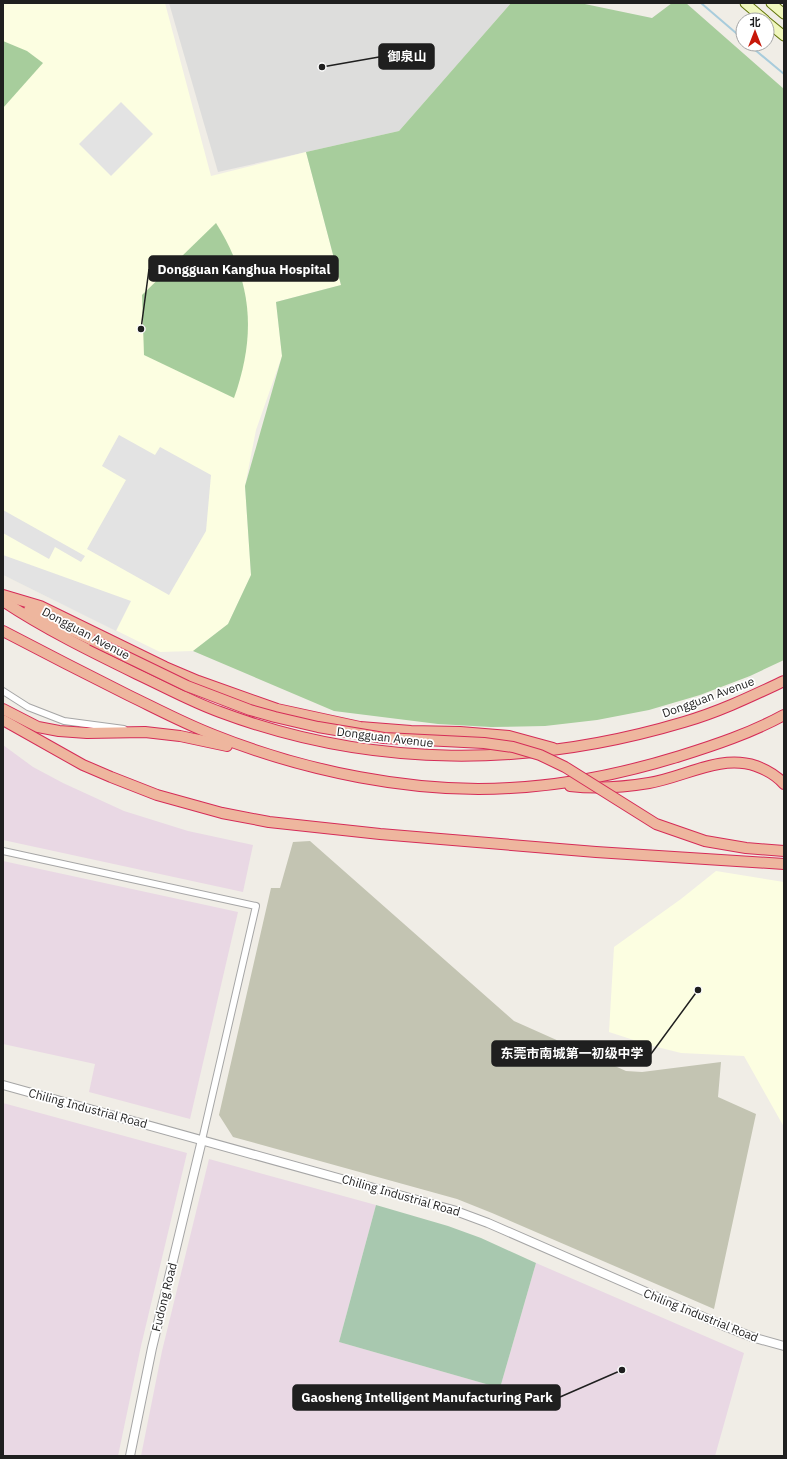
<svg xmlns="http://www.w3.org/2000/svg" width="787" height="1459" font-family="'IBM Plex Sans','Noto Sans SC',sans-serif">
<rect width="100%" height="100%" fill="#f0ede6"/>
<!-- residential -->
<polygon fill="#dddddc" points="169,3 511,3 399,131 218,172"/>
<!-- industrial -->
<g fill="#e9d8e4">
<polygon points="3,745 33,767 63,783 124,811 188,831 253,845 243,892 3,840"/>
<polygon points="3,861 238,912 190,1119 89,1092 95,1064 3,1044"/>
<polygon points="3,1103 187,1153 141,1346 118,1456 3,1456"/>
<polygon points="209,1159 376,1205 339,1342 500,1388 536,1263 744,1353 715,1456 141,1456 162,1351"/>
</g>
<!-- education -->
<g fill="#fcfee1">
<polygon points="3,3 165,3 211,176 306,152 341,285 276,302 282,356 256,430 245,486 251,575 228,624 193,651 160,652 3,575"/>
<polygon points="716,871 784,882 784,1127 744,1056 681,1053 649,1045 609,1032 614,947 681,899"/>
</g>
<!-- construction -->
<polygon fill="#c3c4b2" points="310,841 514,1021 626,1071 642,1072 721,1062 718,1097 756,1114 714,1309 492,1213 457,1199 233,1137 219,1115 271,888 280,888 293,842"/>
<!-- forest -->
<g fill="#a7cd9c">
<polygon points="511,3 580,3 652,18 672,3 686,3 784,89 784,660 750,676 700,695 649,710 597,720 545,726 491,727 438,724 334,711 193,651 228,624 251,575 245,486 282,356 276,302 341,285 306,152 399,131"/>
<polygon points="3,41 27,51 43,63 3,108"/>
<path d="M 216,223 C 252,281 257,333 234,398 L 144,355 L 142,295 Z"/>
</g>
<!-- cemetery -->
<polygon fill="#a8c8af" points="376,1205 448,1226 481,1238 536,1263 500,1388 339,1342"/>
<!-- parking -->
<g fill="#e3e3e3">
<polygon points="121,102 153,134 111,176 79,144"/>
<polygon points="119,435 155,455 160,447 211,475 206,531 169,595 87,549 126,480 102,466"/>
<polygon points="3,510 85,556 81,562 55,547 49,559 3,533"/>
<polygon points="3,555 131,601 116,631 3,575"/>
</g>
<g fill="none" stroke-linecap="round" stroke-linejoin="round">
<!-- stream -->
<g stroke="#a8ccdc" stroke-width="2">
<polyline points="701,3 743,39"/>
<polyline points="748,44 784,74"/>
</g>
<defs>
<g id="minor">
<polyline points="3,691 28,707 64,721 124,729"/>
<polyline points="3,851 256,906 202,1140"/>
</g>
<g id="tertiary">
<polyline points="3,1085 453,1210 488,1223 724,1326 755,1338 784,1346"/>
<polyline points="130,1456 152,1348 202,1140"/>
</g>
<g id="secondary">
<polyline points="745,3 765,20"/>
<polyline points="771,3 784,14"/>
<polyline points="767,22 784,36"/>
</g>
<g id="trunk">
<polyline points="3,595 40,606 165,667 198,681 277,709 360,727 411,731 460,732 509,736 553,748"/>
<path d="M 3,601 C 45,629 92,652 137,674 C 165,687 192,702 220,712 C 372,769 530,768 684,722 C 719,712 752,696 784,681"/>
<polyline points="29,610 92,640"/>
<path d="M 3,631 C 45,653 86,674 128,695 C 157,709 185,724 214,735 C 304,771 414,794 510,788 C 568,785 625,773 680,756 C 715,745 751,733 784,715"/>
<polyline points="3,709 38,727 59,731 87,733 145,732 180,736 227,746"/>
<polyline points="3,720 83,765 111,777 157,795 222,813 269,822 380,834 596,852 784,864"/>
<path d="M 570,786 C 595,789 625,787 649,783 C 685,777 720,754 756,766 C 767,770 777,776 784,784"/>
</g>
</defs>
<!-- minor casing -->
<use href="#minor" stroke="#a6a6a6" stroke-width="8"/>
<!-- tertiary casing -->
<use href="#tertiary" stroke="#a6a6a6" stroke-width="10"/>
<!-- secondary casing -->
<use href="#secondary" stroke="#607409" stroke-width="11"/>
<!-- trunk casing -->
<use href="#trunk" stroke="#d52c58" stroke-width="12"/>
<!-- minor -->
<use href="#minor" stroke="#fff" stroke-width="6"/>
<!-- tertiary -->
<use href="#tertiary" stroke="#fff" stroke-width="8"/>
<!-- secondary -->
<use href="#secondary" stroke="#f0f7bd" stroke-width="9"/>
<!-- trunk -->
<use href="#trunk" stroke="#eeb69e" stroke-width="10"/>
<defs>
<polyline id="trunk-bridge" points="92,640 187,686 250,710 275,717 318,727 384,738 484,743 513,747 540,755 565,767 656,824 705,841 746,848 784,851"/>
</defs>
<!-- trunk-bridge casing -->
<use href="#trunk-bridge" stroke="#d52c58" stroke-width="12" stroke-linecap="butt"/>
<!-- trunk-bridge -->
<use href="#trunk-bridge" stroke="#eeb69e" stroke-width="10"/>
</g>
<g text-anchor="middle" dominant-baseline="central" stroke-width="3.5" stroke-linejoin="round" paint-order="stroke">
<!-- street labels -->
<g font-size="12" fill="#1f1f1f" stroke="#fff">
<text transform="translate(86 633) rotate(28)">Dongguan Avenue</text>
<text transform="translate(708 697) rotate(-20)">Dongguan Avenue</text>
<text transform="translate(385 737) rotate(7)">Dongguan Avenue</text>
<text transform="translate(88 1108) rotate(15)">Chiling Industrial Road</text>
<text transform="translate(401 1195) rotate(16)">Chiling Industrial Road</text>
<text transform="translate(164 1297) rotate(-76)">Fudong Road</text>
<text transform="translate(701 1315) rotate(22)">Chiling Industrial Road</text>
</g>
</g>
<!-- callouts -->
<path fill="none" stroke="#1f1f1f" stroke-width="1.5" d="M322 67L379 57M141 329L149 269M698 990L651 1054M622 1370L560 1397"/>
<g fill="#1f1f1f" stroke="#fff" stroke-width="1.5">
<circle cx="322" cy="67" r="4"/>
<circle cx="141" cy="329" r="4"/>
<circle cx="698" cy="990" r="4"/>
<circle cx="622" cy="1370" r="4"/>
</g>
<g fill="#1f1f1f" stroke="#1f1f1f" stroke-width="1.5">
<rect x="379" y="44" width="55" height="25" rx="4"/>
<rect x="149" y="256" width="189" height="25" rx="4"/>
<rect x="492" y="1041" width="159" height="25" rx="4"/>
<rect x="293" y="1385" width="267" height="25" rx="4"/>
</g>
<g font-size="13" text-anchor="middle" font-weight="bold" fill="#fff">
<text x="407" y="61">御泉山</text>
<text x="244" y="274">Dongguan Kanghua Hospital</text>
<text x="572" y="1058">东莞市南城第一初级中学</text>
<text x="427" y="1402">Gaosheng Intelligent Manufacturing Park</text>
</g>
<!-- border -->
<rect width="787" height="1459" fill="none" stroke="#1f1f1f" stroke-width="8"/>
<!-- north arrow -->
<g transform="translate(755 32)"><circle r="19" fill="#ffffff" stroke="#a5a5a5"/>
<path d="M0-3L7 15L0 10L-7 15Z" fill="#c71708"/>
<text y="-6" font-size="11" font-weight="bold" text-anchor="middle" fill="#1f1f1f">北</text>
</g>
</svg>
